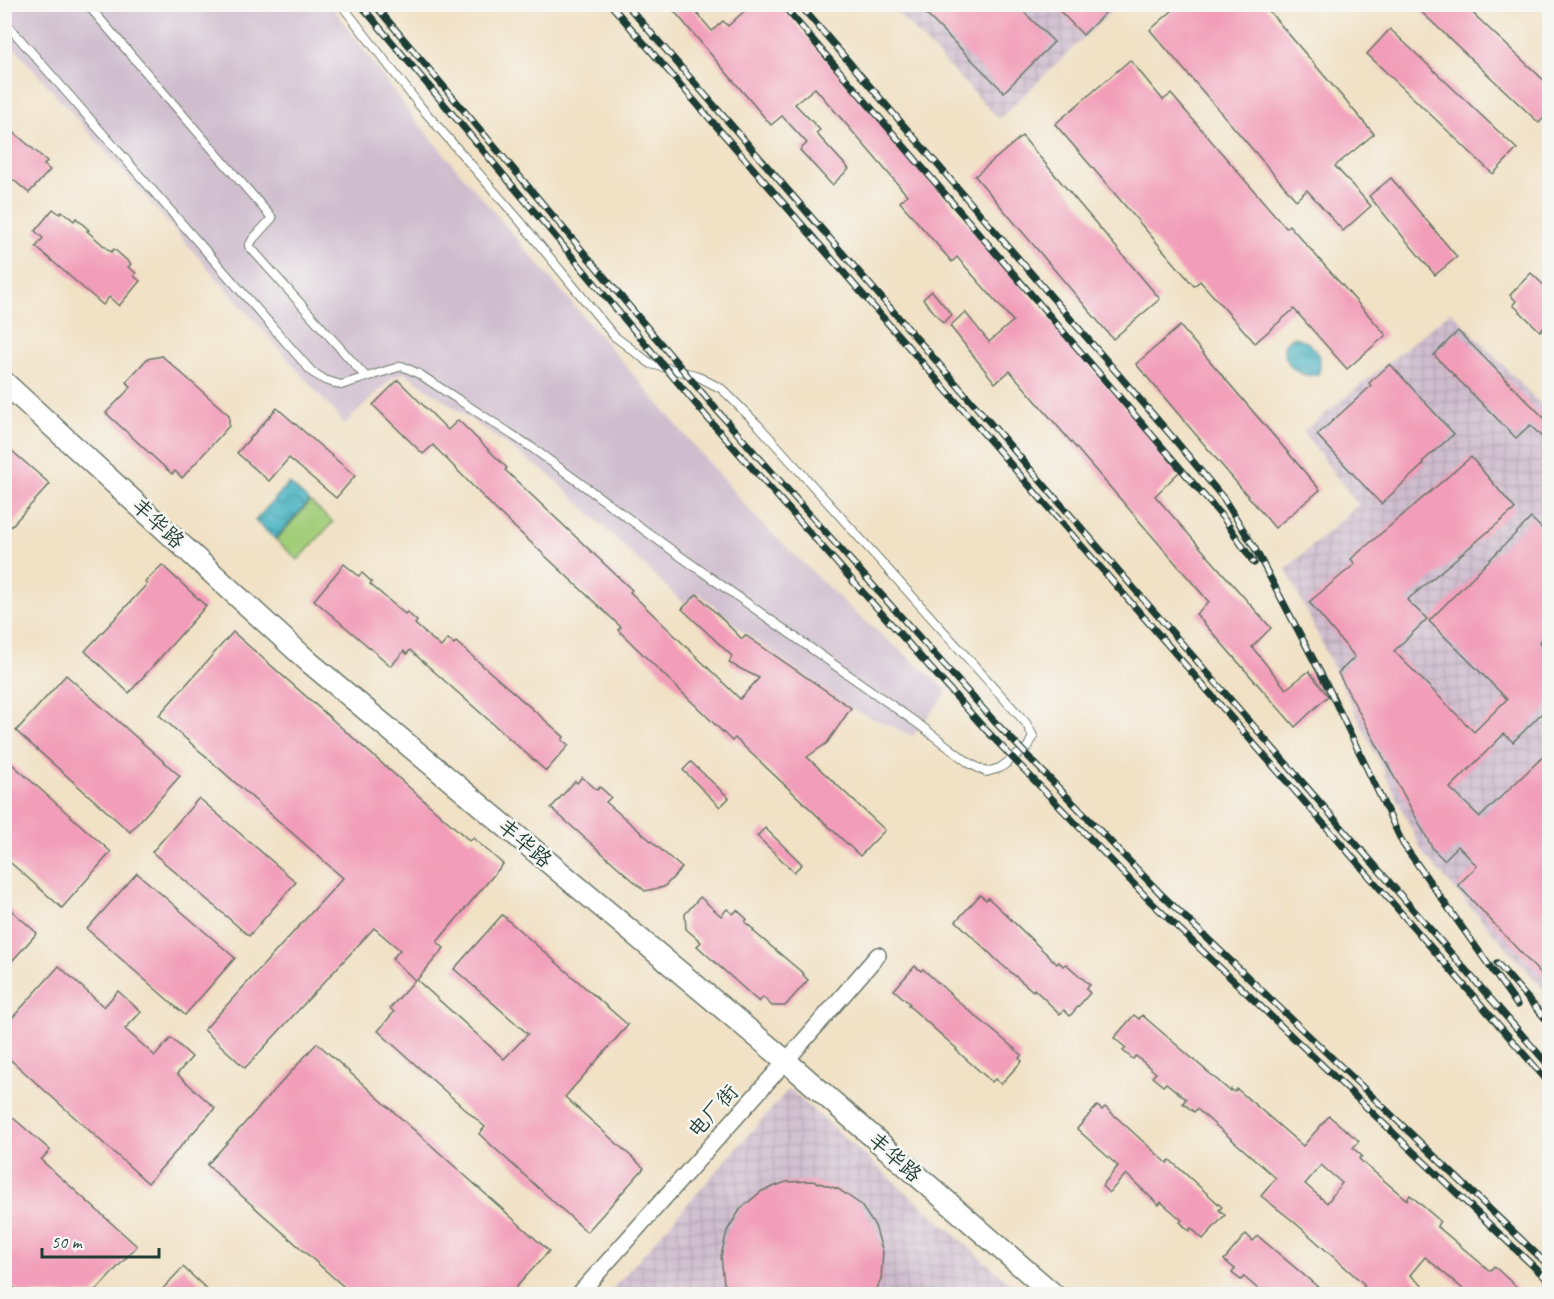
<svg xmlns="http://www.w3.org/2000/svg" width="1554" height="1299" font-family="Caveat,'LXGW WenKai TC',sans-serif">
<defs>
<pattern id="industrial-grid" width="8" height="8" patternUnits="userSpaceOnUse" patternTransform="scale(1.5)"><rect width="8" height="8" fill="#cfbdce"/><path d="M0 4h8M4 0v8" fill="none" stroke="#b1a3b2"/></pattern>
<pattern id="water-waves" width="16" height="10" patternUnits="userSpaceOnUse" patternTransform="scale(1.5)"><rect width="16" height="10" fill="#43b0c0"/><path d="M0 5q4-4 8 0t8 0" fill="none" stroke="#37909d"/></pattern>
</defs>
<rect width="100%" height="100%" fill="#f6f6f2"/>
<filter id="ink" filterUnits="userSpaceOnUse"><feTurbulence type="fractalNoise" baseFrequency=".0167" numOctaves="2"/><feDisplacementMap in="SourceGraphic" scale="12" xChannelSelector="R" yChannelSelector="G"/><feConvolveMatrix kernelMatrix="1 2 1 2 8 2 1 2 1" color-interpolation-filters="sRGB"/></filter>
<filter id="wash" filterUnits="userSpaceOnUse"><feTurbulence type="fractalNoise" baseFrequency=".008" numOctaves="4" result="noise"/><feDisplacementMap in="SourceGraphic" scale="24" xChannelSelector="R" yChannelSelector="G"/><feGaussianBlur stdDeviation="1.35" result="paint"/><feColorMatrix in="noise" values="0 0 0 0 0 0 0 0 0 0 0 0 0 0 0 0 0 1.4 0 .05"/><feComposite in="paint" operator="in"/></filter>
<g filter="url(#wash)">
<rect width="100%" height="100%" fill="#f1e1c5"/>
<!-- industrial -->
<g fill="url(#industrial-grid)">
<polygon points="890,5 1118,5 999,119"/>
<polygon points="1451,311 1549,413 1549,995 1424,855 1286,569 1358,505 1303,432"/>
<polygon points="789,1089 1022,1294 608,1294"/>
</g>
<!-- railway -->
<polygon fill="#cfbdce" points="4,5 331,5 415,120 758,520 852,610 947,690 946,694 913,736 854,710 744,632 698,592 684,604 552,477 405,373 393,377 345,424 5,37"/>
<!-- grass -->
<polygon fill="#a2cd79" stroke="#608556" stroke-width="1.5" points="310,502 333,522 298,560 276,540"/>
<!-- water -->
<g fill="url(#water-waves)" stroke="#31767a" stroke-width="1.5">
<path d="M 1294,337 C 1310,340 1326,356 1318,374 C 1295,383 1269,346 1294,337 Z"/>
<polygon points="289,483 309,501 275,539 255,521"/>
</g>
<g id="blocks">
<!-- building -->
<g fill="#f29db9" fill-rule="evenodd">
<polygon points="668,4 689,4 712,31 723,21 728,26 752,4 779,4 1180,471 1155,496 1271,628 1252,647 1286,689 1309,671 1328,696 1295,727 1196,614 1209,602 1010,371 995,383 950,326 965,312 989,342 1013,321 957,257 952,262 900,202 907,195 815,88 795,104 820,130 816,133 849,169 832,185 800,150 807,143 782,116 771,125"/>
<polygon points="936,4 1016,4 1054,42 1004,92 926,14"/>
<polygon points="1053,4 1114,4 1083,35"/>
<polygon points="1180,4 1263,4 1374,134 1335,166 1371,206 1343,231 1307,190 1296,200 1150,30"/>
<polygon points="1413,4 1463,4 1550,86 1550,111 1539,123"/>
<polygon points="1390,29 1517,149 1493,174 1367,54"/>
<polygon points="1130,60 1163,100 1171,94 1286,228 1289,225 1386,335 1347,369 1294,309 1255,343 1200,281 1194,286 1055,124"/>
<polygon points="4,124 47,161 44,165 50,170 29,193 4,172"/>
<polygon points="1022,136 1160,299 1113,339 975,176"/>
<polygon points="1391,178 1457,257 1435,275 1369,196"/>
<polygon points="53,209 60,214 62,211 74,221 76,218 89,230 87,231 111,252 114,249 131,264 128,267 136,273 134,276 140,281 119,306 109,297 103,305 36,247 43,238 35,231"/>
<polygon points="1531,273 1550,291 1550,335 1543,328 1540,331 1513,305 1516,301 1510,295"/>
<polygon points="932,291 952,315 943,323 923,299"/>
<polygon points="1180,326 1320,490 1275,528 1136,364"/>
<polygon points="1458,331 1550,424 1550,445 1530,425 1516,438 1434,355"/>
<polygon points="162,356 229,415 229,426 182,478 175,471 172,474 106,413 131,387 126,382 147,359"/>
<polygon points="1390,364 1454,434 1422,462 1424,464 1381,504 1317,435 1371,386 1369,383"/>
<polygon points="398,380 448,430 458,420 507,468 505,470 632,590 630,592 740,699 759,678 729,663 732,656 682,609 697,594 742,639 745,635 851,708 827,743 807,757 885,830 860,856 735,738 732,741 618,630 621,627 494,508 433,445 423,454 373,405"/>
<polygon points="277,408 355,476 336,498 289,458 269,481 237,453"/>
<polygon points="4,444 50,484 4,534"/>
<polygon points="1471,457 1515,509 1407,600 1427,619 1394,651 1474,732 1507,699 1429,621 1531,518 1550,536 1550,632 1539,642 1550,653 1550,705 1513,742 1504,734 1450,788 1480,817 1550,750 1550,984 1458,885 1477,866 1458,846 1444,860 1433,849 1338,673 1355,657 1309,602 1355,564 1351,559"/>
<polygon points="344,564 359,576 362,573 372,582 370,584 405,614 407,612 417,621 415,624 441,647 448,639 454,644 456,642 564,737 562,740 569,745 546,771 410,650 407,654 404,651 391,666 314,600"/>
<polygon points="162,565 206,606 129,693 85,651 147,584 145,582"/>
<polygon points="233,632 470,841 473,838 503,864 437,942 444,948 417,980 504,1059 528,1034 454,969 502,915 628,1025 565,1097 644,1168 587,1232 479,1134 485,1127 378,1031 394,1012 390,1008 415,980 392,959 400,950 374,928 245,1068 204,1030 343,878 159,715"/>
<polygon points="66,675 180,776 130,832 16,731"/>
<polygon points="4,757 111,852 62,908 4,857"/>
<polygon points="691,762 729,798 720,807 683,770"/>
<polygon points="582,777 597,790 600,787 611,797 606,802 682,868 664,887 645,891 551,808 575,781 577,783"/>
<polygon points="199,798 296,882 249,936 152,852"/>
<polygon points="765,828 802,864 794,872 757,836"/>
<polygon points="137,873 235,958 185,1015 87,929"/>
<polygon points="980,895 986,900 988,898 998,907 1057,964 1059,962 1063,966 1066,964 1090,985 1086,989 1090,993 1070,1016 1064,1010 1060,1014 1034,989 1033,991 1001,964 956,921"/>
<polygon points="700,897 721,916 727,909 733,914 737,910 747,919 745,922 754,930 753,931 804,974 803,975 808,980 785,1006 772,1006 763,997 759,1002 697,946 701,942 686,929 685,914"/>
<polygon points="4,904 37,933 4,970"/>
<polygon points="59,966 104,1007 118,991 141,1012 125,1029 155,1056 171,1038 192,1057 177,1074 215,1108 148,1183 4,1054 4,1027"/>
<polygon points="915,966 921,971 923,969 959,1002 1022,1055 1019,1058 1022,1061 1001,1084 995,1079 992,1082 967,1060 956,1050 957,1049 908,1005 910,1004 894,990"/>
<path d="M 1134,1015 L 1139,1019 L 1142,1015 L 1230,1091 L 1231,1089 L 1234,1092 L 1237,1089 L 1303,1146 L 1329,1116 L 1359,1141 L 1353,1148 L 1362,1156 L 1359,1159 L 1407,1200 L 1410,1195 L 1440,1221 L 1437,1226 L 1490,1271 L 1494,1266 L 1524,1294 L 1469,1294 L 1425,1257 L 1410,1275 L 1432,1294 L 1357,1294 L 1365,1285 L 1293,1221 L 1261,1196 L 1276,1178 L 1197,1109 L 1194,1112 L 1183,1103 L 1186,1099 L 1166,1083 L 1163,1086 L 1152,1077 L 1156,1073 L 1136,1056 L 1133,1059 L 1123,1051 L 1126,1048 L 1114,1038 ZM 1321,1165 L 1342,1183 L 1327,1203 L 1305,1184 Z"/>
<polygon points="317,1043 549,1251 510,1294 352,1294 207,1165"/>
<polygon points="1097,1106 1102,1110 1105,1107 1167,1163 1170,1160 1222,1207 1219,1210 1225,1215 1203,1239 1191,1228 1189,1231 1180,1222 1182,1220 1161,1202 1159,1205 1126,1174 1109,1193 1102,1186 1118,1166 1077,1129"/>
<polygon points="4,1110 50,1150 41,1160 137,1246 93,1294 22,1294 4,1279"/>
<polygon points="813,1181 838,1189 860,1204 875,1226 883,1252 881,1279 875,1294 730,1294 724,1283 721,1256 727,1231 741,1208 762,1191 786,1182"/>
<polygon points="1246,1234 1253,1241 1258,1236 1326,1294 1264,1294 1244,1277 1241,1280 1232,1273 1235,1269 1224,1260"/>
<polygon points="183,1267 212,1294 158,1294"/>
</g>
</g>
</g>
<g filter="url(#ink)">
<use href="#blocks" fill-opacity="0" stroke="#687667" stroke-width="1.5"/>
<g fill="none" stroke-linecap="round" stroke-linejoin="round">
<defs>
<g id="lane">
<polyline points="87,4 272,218 253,239 249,246 366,377"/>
<polyline points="4,21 312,372 325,380 341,385 402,366 419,374 531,447 673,551 921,726 969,763 986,772 1000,768 1028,747 1033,736 1026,723 759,426 722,389 695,375 651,364 614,336 520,221 420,106 341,4"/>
</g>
<polyline id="street" points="579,1294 786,1061 878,955"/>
<polyline id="secondary" points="4,382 309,662 786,1061 1053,1294"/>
</defs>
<!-- lane casing -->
<use href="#lane" stroke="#687667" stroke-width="10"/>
<!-- street casing -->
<use href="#street" stroke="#687667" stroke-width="18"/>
<!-- secondary casing -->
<use href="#secondary" stroke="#687667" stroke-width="24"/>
<!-- lane -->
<use href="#lane" stroke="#fff" stroke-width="8"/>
<!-- street -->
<use href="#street" stroke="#fff" stroke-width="15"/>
<!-- secondary -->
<use href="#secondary" stroke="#fff" stroke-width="21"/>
<defs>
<g id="rail">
<polyline points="360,4 711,422 984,728 1151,902 1550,1282"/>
<polyline points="374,4 721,415 994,721 1160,893 1550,1267"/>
<polyline points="610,4 1550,1084"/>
<polyline points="626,4 1550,1067"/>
<polyline points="782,4 1224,519 1254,563"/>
<polyline points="799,4 1175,440 1224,499 1254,547 1330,691 1403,844 1517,1005"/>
<polyline points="1497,963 1550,1024"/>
</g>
</defs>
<!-- rail casing -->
<use href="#rail" stroke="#1f3d34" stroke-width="7"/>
<!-- rail -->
<use href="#rail" stroke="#f6f6f2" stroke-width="4.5" stroke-dasharray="14" stroke-linecap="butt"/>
</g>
</g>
<g text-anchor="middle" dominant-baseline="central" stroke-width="5" stroke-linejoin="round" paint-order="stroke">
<!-- street labels -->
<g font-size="21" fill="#1f3d34" stroke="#f6f6f2">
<text transform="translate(158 523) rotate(43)">丰华路</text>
<text transform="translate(525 843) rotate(40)">丰华路</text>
<text transform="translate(713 1111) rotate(-48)">电厂街</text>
<text transform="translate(895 1157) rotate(41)">丰华路</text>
</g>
</g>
<!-- margin -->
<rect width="1554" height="1299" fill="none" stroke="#f6f6f2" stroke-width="24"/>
<!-- scale -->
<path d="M42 1248v9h117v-9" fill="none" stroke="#1f3d34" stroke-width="3"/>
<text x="51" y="1248" font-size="18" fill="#1f3d34" stroke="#f6f6f2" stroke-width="4.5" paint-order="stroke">50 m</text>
</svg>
